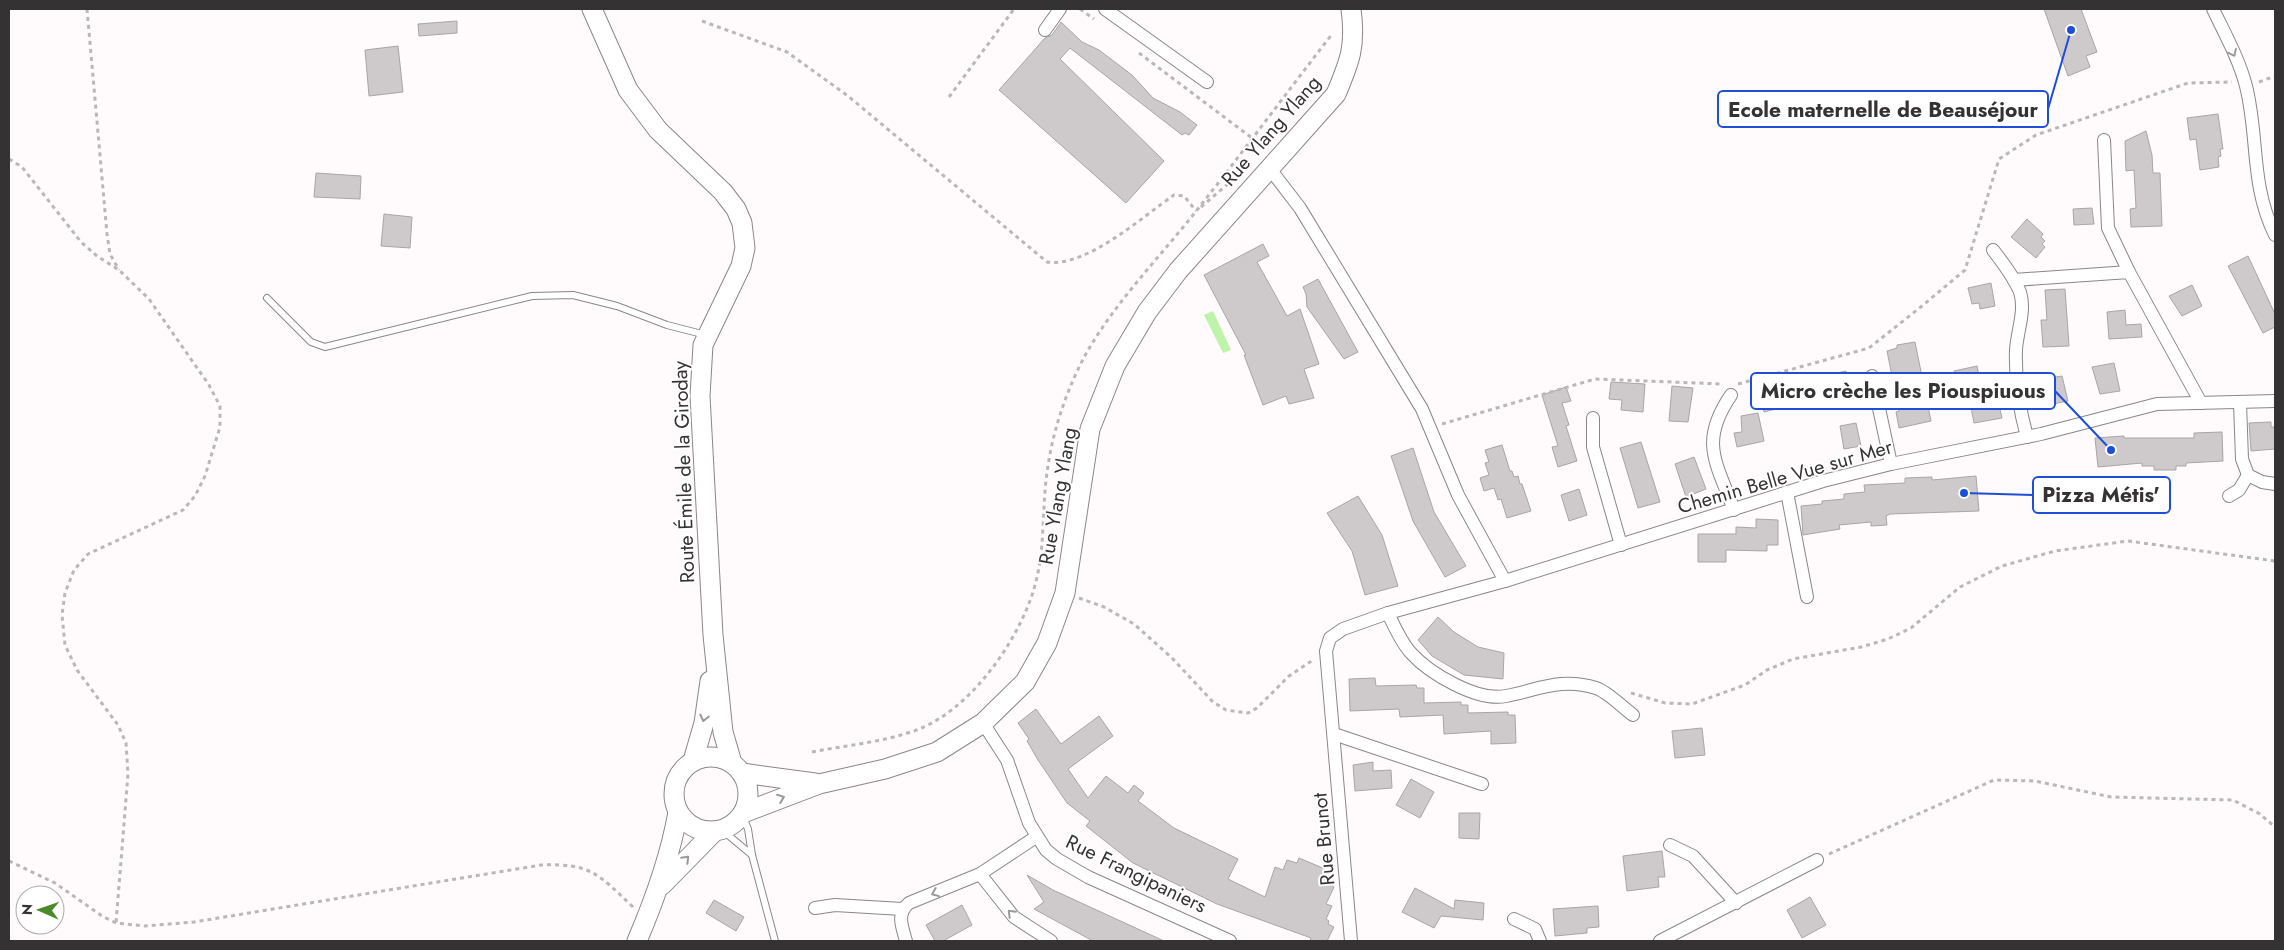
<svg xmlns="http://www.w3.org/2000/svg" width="2284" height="950" font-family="Jost,sans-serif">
<rect width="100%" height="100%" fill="#fffafc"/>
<!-- water -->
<polygon fill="#bef4a9" points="1213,311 1231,350 1223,353 1204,315"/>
<!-- building -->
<g fill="#cec9ca" stroke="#a9a5a6">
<polygon points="2044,9 2081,9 2097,52 2086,56 2090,67 2068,76"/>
<polygon points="457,21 457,33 419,36 418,24"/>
<polygon points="1061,22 1082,42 1099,50 1132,75 1153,98 1180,112 1197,125 1189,135 1185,133 1182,135 1070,48 1060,59 1164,161 1126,203 999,90 1045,38 1052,35"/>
<polygon points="398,46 403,92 369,96 365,50"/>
<polygon points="2218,114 2223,149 2220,149 2221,156 2218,157 2219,167 2200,170 2196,139 2190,140 2187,118"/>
<polygon points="2146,131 2152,155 2153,173 2160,173 2162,226 2131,227 2130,209 2136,208 2134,170 2126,171 2125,141"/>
<polygon points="316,173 361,176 360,199 314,197"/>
<polygon points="2092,208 2094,224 2074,225 2073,209"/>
<polygon points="384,214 412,217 410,248 381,246"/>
<polygon points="2027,219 2043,234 2041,237 2045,241 2042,244 2045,247 2036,258 2011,237"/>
<polygon points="1263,244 1269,256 1257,262 1287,316 1300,309 1319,364 1304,369 1314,398 1289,404 1286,396 1263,405 1244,355 1246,355 1204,275"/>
<polygon points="2248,256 2275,314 2275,327 2263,333 2228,266"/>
<polygon points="1318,279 1358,352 1344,359 1307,307 1306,294 1303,287"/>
<polygon points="1991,283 1995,306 1980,309 1979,303 1972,304 1968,288"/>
<polygon points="2192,285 2202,306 2182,316 2169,296"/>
<polygon points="2065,289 2069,346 2043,347 2041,320 2047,320 2045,290"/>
<polygon points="2125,310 2126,325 2141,324 2142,337 2109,339 2107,312"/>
<polygon points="1915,342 1931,421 1899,428 1896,412 1899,411 1887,351 1897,348 1897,345"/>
<polygon points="2114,363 2120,391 2100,394 2092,367"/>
<polygon points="1977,366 1979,376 1989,374 1995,401 1998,400 2002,418 1974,423 1968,392 1959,394 1954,371"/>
<polygon points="1846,371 1851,393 1827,398 1823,376"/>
<polygon points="2062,376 2068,401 2043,406 2037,380"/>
<polygon points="1611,382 1645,384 1643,412 1621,410 1622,400 1609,399"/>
<polygon points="1783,385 1788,406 1764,412 1759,390"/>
<polygon points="1672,386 1693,388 1688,422 1669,421"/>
<polygon points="1566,387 1571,401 1562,403 1569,425 1566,426 1577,461 1558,467 1552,447 1558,446 1542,395"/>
<polygon points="1758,413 1764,441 1737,447 1734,433 1742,432 1741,416"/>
<polygon points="2271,422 2271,427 2275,427 2275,449 2251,451 2249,423"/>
<polygon points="1856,423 1861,446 1844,449 1840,426"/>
<polygon points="2222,432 2223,461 2186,463 2186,466 2176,466 2176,470 2154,470 2154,466 2142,466 2142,463 2098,467 2095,438 2124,436 2124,438 2194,438 2194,433"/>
<polygon points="1641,442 1660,502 1638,508 1620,448"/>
<polygon points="1502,445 1510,471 1512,471 1514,477 1518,476 1520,484 1522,484 1531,511 1507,518 1501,499 1498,500 1494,488 1484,491 1480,478 1489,475 1485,463 1489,462 1485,450"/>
<polygon points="1413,448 1434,512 1466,566 1445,577 1413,521 1391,456"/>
<polygon points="1694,457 1706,489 1686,497 1675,464"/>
<polygon points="1976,476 1979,511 1890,514 1886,516 1887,525 1871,526 1871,522 1839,525 1840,529 1803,535 1801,506 1822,504 1822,501 1844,499 1844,494 1865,492 1864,485 1905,483 1905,478 1932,477 1932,480"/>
<polygon points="1579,489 1587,515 1569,521 1561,495"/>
<polygon points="1358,496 1382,535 1398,586 1365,595 1352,551 1327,513"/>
<polygon points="1756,519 1778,520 1778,545 1767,545 1767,551 1726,550 1726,562 1698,562 1698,534 1736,534 1736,527 1756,528"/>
<polygon points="1438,617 1454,632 1478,647 1504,653 1503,679 1464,675 1432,656 1418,640"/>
<polygon points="1375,678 1376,686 1416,685 1417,688 1424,688 1424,703 1461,702 1461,705 1468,705 1468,713 1508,712 1508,715 1515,715 1516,743 1491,744 1491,731 1444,734 1443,715 1400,717 1399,709 1350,711 1349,679"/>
<polygon points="1036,709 1061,744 1099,716 1113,736 1068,769 1088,798 1106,776 1128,793 1134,785 1144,793 1138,801 1174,828 1238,859 1228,879 1265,897 1275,867 1283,870 1287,860 1297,863 1299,858 1325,869 1323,875 1332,878 1329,884 1334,887 1326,904 1332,906 1326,919 1329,921 1328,924 1334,927 1327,941 1310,941 1311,938 1217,904 1133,863 1086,826 1090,821 1067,803 1038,760 1027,741 1029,739 1018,723"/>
<polygon points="1702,728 1705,755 1675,758 1672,731"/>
<polygon points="1373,762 1373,771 1391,770 1392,788 1355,791 1353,765"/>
<polygon points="1411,779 1434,792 1420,818 1396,805"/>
<polygon points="1459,813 1480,813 1479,839 1459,838"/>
<polygon points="1662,851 1665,877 1658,877 1659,887 1627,891 1623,856"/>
<polygon points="1027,875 1053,890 1164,941 1093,941 1034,909 1044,902"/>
<polygon points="1415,888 1454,909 1455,900 1484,903 1483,920 1441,916 1434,928 1402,912"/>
<polygon points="1810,897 1826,925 1802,938 1787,910"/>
<polygon points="714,900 744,917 736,931 706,913"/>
<polygon points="962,905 972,925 943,941 935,941 926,925"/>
<polygon points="1598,906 1599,927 1587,928 1587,933 1555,936 1553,909"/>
</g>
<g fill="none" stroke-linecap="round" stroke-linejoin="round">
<defs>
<g id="lane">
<polyline points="267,298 311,342 325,347 532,296 573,295 617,306 667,325 706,335"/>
<polyline points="742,815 748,829 752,855 775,941"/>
<polyline points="722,830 752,855"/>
</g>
<g id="street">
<polyline points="1105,9 1207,82"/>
<path d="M 2213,9 C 2225,34 2239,59 2246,86 C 2259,138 2250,184 2275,235"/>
<polyline points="1045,30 1060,9"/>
<polyline points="2104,140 2108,228 2129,272"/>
<polyline points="1270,169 1300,208 1422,409 1458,495 1505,581"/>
<path d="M 1993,250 C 2003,263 2014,277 2020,292 C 2026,311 2017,331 2016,350 C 2015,379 2019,408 2027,437"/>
<polyline points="2014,280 2129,272 2201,403"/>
<polyline points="1872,376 1891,464"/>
<path d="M 1731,395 C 1699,442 1716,462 1734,510"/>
<polyline points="2240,403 2242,459 2248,475 2262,482 2275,484"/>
<polyline points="1593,418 1593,447 1621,545"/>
<polyline points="1787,492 1807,597"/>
<polyline points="2229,496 2239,490 2248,475"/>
<path d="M 1388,613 C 1394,626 1401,642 1411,653 C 1429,673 1477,702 1506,696 C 1538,690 1561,677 1596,688 C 1608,692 1622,707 1633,715"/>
<polyline points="983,723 1007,760 1029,823 1046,850 1057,859 1088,877 1230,941"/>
<polyline points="1334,734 1482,784"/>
<polyline points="1670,845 1693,856 1736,903"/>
<polyline points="980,874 1014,917 1051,941"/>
<polyline points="815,908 835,905 902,909"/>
<polyline points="1514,919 1535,929 1540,941"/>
<path d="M 906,941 C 902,926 896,914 909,903 L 980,874 L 1036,837"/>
<polyline points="1351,941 1326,651 1330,638 1343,629 1388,613 1505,581 1823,481 1891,464 2041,434 2157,404 2275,401"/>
<polyline points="1660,941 1817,860"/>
</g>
<g id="secondary">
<polyline points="592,9 628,90 658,130 723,192 736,209 742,223 745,248 741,266 703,345 700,396 713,635 723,732 732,763"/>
<circle cx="711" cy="794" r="37"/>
<polyline points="693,761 704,723 710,681"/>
<polyline points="742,773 815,783"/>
<path d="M 743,813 L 819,784 L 885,769 L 937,752 L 983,723 L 1025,682 L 1047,643 L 1065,593 L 1090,429 L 1115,366 L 1147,312 L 1178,271 L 1336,94 C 1350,61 1356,46 1351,9"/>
<polyline points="662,885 714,832"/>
<path d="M 637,941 C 655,899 670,858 678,812"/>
</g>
</defs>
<!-- lane casing -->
<use href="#lane" stroke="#8b8688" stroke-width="8"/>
<!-- street casing -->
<use href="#street" stroke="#8b8688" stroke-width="14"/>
<!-- secondary casing -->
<use href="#secondary" stroke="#8b8688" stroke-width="21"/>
<!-- path -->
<g stroke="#bbb6b8" stroke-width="3" stroke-dasharray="4 4" stroke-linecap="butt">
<polyline points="87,9 107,234 110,254 119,270"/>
<polyline points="1080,9 1094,19"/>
<path d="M 702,21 L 787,52 L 848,96 L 1047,262 C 1086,268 1142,217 1174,195 L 1184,196 L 1196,211"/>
<polyline points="1139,53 1252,138"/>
<polyline points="2259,82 2275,76"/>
<polyline points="949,97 1014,9"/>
<polyline points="9,159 22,167 81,242 97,256 119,270 149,299 209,385 220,406 220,427 205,476 195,496 183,510 88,554 74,570 65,593 62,615 65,645 77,670 118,725 126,743 128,774 116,923"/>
<polyline points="1201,207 1236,177"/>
<polyline points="1738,384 1869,348 1922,306 1965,270 1999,159 2036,135 2188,83 2232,82"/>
<polyline points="1442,424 1595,379 1722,384"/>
<polyline points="1079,598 1104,607 1134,624 1172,658 1213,702 1226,710 1248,713 1257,708 1289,676 1313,660"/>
<polyline points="1631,693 1665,703 1692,704 1745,685 1767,670 1793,659 1861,647 1888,639 1911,628 1960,587 2002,566 2055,551 2128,541 2275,561"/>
<path d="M 812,752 C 847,745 886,742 919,729 C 973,708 1025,633 1037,577 C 1045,543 1042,507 1047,473 C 1052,432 1067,388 1087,352 C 1117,300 1160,257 1197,210 C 1243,152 1287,92 1333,33"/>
<polyline points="1829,854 1994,780 2035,781 2111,797 2233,800 2260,814 2275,827"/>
<path d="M 9,861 L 55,883 L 102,916 L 116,923 L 145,926 L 194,922 L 541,865 C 591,863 598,874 633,907"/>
</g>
<!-- lane -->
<use href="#lane" stroke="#fff" stroke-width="6"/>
<!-- street -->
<use href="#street" stroke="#fff" stroke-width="12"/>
<!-- secondary -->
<use href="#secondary" stroke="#fff" stroke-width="19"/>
</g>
<!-- one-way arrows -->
<defs><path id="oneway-chevron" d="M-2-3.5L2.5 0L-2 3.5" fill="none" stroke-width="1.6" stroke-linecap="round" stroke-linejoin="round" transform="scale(1.25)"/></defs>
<g stroke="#9a9899">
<use href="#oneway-chevron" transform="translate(2233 53) rotate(65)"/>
<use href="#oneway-chevron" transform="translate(704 718) rotate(103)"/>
<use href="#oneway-chevron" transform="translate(781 798) rotate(-21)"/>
<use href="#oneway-chevron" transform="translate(686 859) rotate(-45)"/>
<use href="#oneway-chevron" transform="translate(935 893) rotate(158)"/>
<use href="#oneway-chevron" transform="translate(1011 913) rotate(-135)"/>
</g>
<g text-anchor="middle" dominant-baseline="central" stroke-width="4" stroke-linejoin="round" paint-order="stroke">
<!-- street labels -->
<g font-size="20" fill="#353233" stroke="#fff">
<text transform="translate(1271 131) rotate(-49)">Rue Ylang Ylang</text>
<text transform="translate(684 472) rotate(-92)">Route Émile de la Giroday</text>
<text transform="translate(1785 477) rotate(-16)">Chemin Belle Vue sur Mer</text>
<text transform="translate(1058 496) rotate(-80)">Rue Ylang Ylang</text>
<text transform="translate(1324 839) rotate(-95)">Rue Brunot</text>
<text transform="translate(1136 874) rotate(26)">Rue Frangipaniers</text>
</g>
</g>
<!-- callouts -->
<path fill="none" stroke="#1d4ed8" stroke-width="2" d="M2071 30L2048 109M2111 450L2055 391M1964 493L2033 495"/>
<g fill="#1d4ed8" stroke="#fff" stroke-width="2">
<circle cx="2071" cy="30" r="5"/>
<circle cx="2111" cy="450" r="5"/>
<circle cx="1964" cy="493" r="5"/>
</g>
<g fill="#fff" stroke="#1d4ed8" stroke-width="2">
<rect x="1718" y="91" width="330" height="36" rx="5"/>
<rect x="1751" y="373" width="304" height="36" rx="5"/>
<rect x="2033" y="477" width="137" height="36" rx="5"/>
</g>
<g font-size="21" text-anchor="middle" font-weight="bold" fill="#353233">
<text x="1883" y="117">Ecole maternelle de Beauséjour</text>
<text x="1903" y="398">Micro crèche les Piouspiuous</text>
<text x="2101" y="502">Pizza Métis'</text>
</g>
<!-- border -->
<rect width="2284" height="950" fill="none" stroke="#353233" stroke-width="20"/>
<!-- north arrow -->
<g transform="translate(40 910) rotate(272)"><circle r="24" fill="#ffffff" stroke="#aeadad"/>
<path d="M0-4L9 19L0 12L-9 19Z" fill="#4a8a2b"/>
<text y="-8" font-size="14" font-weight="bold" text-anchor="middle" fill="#353233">N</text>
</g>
</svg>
